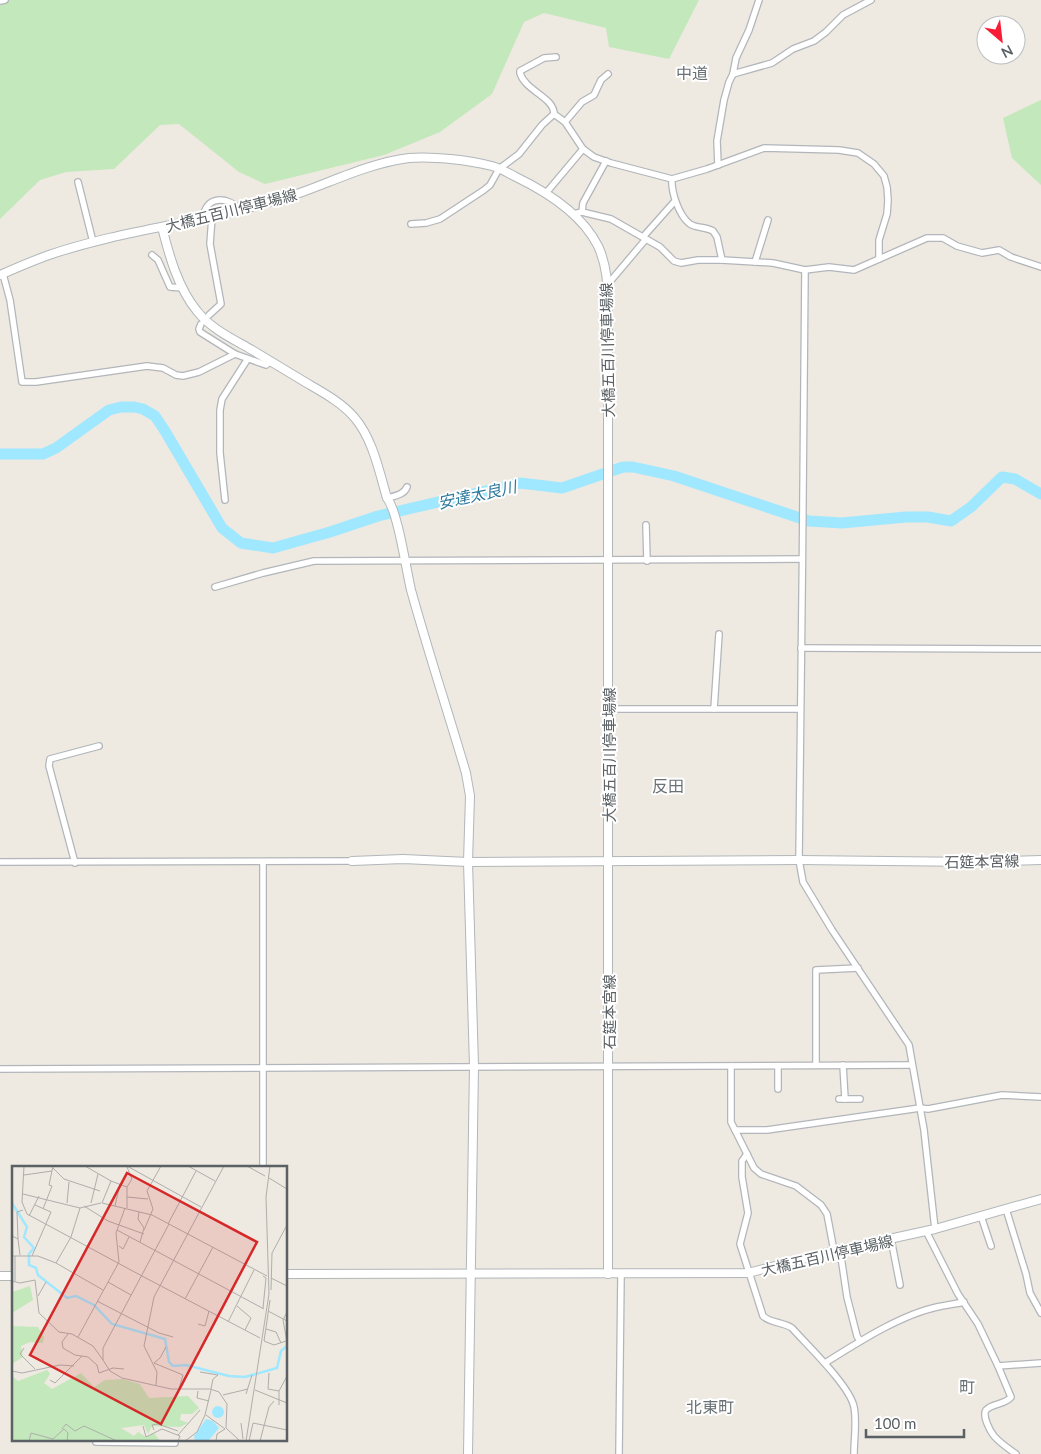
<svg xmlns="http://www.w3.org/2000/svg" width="1041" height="1454" font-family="Lato,'Noto Sans JP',sans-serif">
<rect width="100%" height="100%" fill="#eee9e1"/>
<!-- green -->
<g fill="#c3e8bb">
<polygon points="0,0 699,0 669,59 609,47 606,28 544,13 524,22 492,94 440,132 384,155 265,184 239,172 179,124 160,125 114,169 66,172 40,180 0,219"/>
<polygon points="1041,100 1041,185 1012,158 1003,118"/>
</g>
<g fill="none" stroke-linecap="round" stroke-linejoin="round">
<!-- river -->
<polyline stroke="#a0e8ff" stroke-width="11" points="0,454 43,454 56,448 109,410 121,407 134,407 143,409 155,416 165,431 222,528 241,543 273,548 330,532 378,516 520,483 562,488 623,467 633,467 674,476 809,521 842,523 906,517 928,517 951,521 971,507 1002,477 1015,479 1041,494"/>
<defs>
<g id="street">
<polyline points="0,1 5,0"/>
<polyline points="733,74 772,63 793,49 814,41 826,32 843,15 871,0"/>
<path d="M 554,114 C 554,97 525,91 520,73 L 520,71 L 544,58 L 556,57"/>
<polyline points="565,122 582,102 594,95 601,80 608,74"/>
<polyline points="718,165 717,141 724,100 729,82 733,74 736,58 749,30 759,0"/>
<path d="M 672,179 C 671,192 679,216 690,224 C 696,228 706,227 713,231 L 717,237 L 722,260"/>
<polyline points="78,182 93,242"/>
<polyline points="546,193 583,149"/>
<polyline points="582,212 583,203 606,161"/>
<polyline points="573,214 582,212 611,219 660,247 674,261 681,263 698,260 722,260 773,263 805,270 829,267 854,270 927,238 943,238 957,246 982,253 999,250 1011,257 1041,267"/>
<path d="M 203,219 C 205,195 227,196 241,210"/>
<polyline points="411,224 426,223 440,219 484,190 490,185 499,169 519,154 542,125 554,114 565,122 583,149 594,157 611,163 672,179 707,169 764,148 839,150 858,153 874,164 884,176 887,187 888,200 887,214 879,240 879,259"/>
<polyline points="643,237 675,201"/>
<polyline points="152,255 158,260 170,287 183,288"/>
<polyline points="755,262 768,220"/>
<path d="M 805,270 C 804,467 801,663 799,860 L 803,882 L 832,930 L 909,1045 L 924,1130 L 935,1229"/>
<polyline points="3,274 10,300 22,382 36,382 147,366 163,368 176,375 183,376 199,372 235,354 266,365 271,361"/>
<polyline points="608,284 646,239"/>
<polyline points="209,315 221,304 210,244 212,217"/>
<polyline points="201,324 199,329 200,332 235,354"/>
<path d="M 387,498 C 394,496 404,495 407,487"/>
<polyline points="225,500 220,453 220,410 222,399 247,360"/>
<polyline points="646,525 647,561"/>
<polyline points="215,587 263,573 314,561 802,559"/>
<polyline points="801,648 1041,649"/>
<polyline points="609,709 800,709"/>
<polyline points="714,709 719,634"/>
<polyline points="0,862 352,861"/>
<polyline points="75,863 49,766 50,759 99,746"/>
<polyline points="816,1065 816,970 858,968"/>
<polyline points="843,1065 845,1099"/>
<polyline points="731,1066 731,1122 754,1168 761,1174 796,1186 821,1205 827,1214 834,1251"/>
<polyline points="778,1066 778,1089"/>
<polyline points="0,1069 912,1065"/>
<polyline points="839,1099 860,1099"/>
<polyline points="735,1130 767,1130 920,1108 928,1109 1002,1095 1041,1097"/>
<path d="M 747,1154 L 742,1161 L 742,1177 L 748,1213 L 740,1244 L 763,1316 C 770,1323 783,1322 792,1328 C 807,1345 850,1386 854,1407 C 857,1422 854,1439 854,1454"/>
<polyline points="263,1168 263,862"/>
<polyline points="1006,1209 1026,1274 1030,1293 1041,1313"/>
<polyline points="981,1216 991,1246"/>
<polyline points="926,1231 958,1294 978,1324 998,1366 1041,1363"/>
<polyline points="891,1239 900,1285"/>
<polyline points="840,1250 847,1297 857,1336 860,1341"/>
<path d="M 825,1363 C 857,1343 900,1315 937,1307 C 946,1305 955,1304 964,1302"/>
<path d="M 998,1366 L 1011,1397 C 1005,1405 992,1403 986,1410 C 982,1416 990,1431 994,1436 C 1000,1443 1009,1449 1016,1454"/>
<polyline points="96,1442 175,1443"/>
<polyline points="619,1454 621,1274"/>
</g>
<g id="secondary">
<path d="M 162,227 C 169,255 178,288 197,311 C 211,329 233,339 252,350 C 270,361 287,371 305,382 C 322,392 341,402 354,417 C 373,439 379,471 387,498 C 398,512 406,569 411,590 C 428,651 448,712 466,773 L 470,796 L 468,862 L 474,1066 L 468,1454"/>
<path d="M 0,275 C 16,268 32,261 49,255 C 110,234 174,226 236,211 C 256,206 275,201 294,195 C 332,182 369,163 409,158 C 432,156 469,160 492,166 C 500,168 508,173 516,177 C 547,192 582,214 598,246 C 606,263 608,283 608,301 L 608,1274"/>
<polyline points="352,861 403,859 468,862 799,860 975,862 1041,860"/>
<polyline points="286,1274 748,1273 834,1251 935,1229 1041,1199"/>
<polyline points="0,1276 14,1276"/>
</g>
</defs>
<!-- street casing -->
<use href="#street" stroke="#b2b6ba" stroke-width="8"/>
<!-- secondary casing -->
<use href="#secondary" stroke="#b1b7ba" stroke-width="10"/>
<!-- street -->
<use href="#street" stroke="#fff" stroke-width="5.5"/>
<!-- secondary -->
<use href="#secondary" stroke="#fff" stroke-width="8"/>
</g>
<g text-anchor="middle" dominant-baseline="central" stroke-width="4" stroke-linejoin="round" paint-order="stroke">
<!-- street labels -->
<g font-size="15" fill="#5a6063" stroke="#fff">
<text transform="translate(231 210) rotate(-14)">大橋五百川停車場線</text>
<text transform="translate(607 350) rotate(-91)">大橋五百川停車場線</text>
<text transform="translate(609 755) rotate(-90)">大橋五百川停車場線</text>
<text transform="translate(982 861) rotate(-1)">石筵本宮線</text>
<text transform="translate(609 1012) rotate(-90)">石筵本宮線</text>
<text transform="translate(827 1255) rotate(-13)">大橋五百川停車場線</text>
</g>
<!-- neighbourhood labels -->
<g font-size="16" fill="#6a7276" stroke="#fff">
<text x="692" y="72">中道</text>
<text x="668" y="785">反田</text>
<text x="967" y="1386">町</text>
<text x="710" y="1406">北東町</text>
</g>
<!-- water labels -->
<g font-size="16" font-style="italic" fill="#2e7a9e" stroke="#fff">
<text transform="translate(477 494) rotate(-12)">安達太良川</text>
</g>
</g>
<!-- overview -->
<g transform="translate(12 1166)">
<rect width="275" height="275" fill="#eee9e1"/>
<path d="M 18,120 L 21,134 L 0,147 L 0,126 ZM 0,160 L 26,161 L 32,171 L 31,177 L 18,176 L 9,180 L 11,191 L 0,198 ZM 35,204 L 38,208 L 32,217 L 40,223 L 69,207 L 82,221 L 93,214 L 111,213 L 128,218 L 137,232 L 176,230 L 187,242 L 180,248 L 169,248 L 168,254 L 176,257 L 168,261 L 140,260 L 136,268 L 132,259 L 109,262 L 122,270 L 126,266 L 134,271 L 142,267 L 148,275 L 0,275 L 0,210 L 6,215 Z" fill="#c3e8bb"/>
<path d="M200 246a6 6 0 1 1 12 0a6 6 0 1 1-12 0ZM 194,253 L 201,255 L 207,262 L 197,274 L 183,275 L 182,270 Z" fill="#a0e8ff"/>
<path fill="none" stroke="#a0e8ff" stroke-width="2.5" d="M 0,37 L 15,61 L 12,71 L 22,82 L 17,88 L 17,99 L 24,102 L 26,109 L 55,132 L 64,130 L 82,139 L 100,158 L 153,173 L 157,196 L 161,200 L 174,199 L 217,210 L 233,211 L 265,202 L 269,185 L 275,180"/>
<path fill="none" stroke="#afaeab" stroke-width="1" d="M 12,0 L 10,36 L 15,48 L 130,110M 73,0 L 99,15 L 90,37 L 140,49 L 255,110M 115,0 L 189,41M 176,0 L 203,15M 235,0 L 253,10M 115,1 L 120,13 L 115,21M 41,2 L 52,13 L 88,25M 12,9 L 40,5M 257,12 L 275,23M 99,15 L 115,21 L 115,42M 11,28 L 68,42M 115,31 L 136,33M 55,37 L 57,16M 79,37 L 86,8M 89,37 L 68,42 L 59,71 L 44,97 L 91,124M 72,40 L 96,55 L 132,68M 103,40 L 108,18M 31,43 L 40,20 L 37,19 L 41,0M 127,46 L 126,53 L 132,62 L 128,76M 17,50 L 27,30M 156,58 L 184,5M 157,58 L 91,182 L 91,194 L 98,205 L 110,212 L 159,223 L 198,223 L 207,226 L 215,238 L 214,262 L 228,275M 105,64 L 252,143M 132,64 L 141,43 L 135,25 L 149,0M 0,70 L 6,73 L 8,89M 6,73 L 5,46 L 11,44M 107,80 L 111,83 L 117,71M 0,90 L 26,90 L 44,97M 3,90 L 3,115M 20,90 L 39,46 L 23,39M 130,110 L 248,172M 259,112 L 275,120M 0,115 L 8,117 L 23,114 L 27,147 L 47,166 L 60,168 L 81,180 L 91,194M 96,116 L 119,129M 259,124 L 260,87 L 275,59M 26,130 L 34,116M 173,133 L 201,81M 85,135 L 147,167 L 161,171M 225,140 L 239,152 L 233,164M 251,142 L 254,112 L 251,110M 256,145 L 275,155M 275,146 L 271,154 L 275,176M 216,156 L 242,104M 186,158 L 193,160 L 197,145M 254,163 L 264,166 L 269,177M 56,168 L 50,176 L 51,182 L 63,189 L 76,191 L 85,199 L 87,207 L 101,202 L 112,203M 66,171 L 107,96 L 104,67 L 113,42M 252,175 L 258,134M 252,175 L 262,179 L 274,175M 12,182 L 8,188 L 23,203M 142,197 L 171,209 L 167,223M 142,197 L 148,192 L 154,181M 0,205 L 10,207 L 48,199 L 62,200M 188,206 L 206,209 L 201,213 L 199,223M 257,207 L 256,223 L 267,225M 38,214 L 43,217 L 70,190M 144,219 L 145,206 L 132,180 L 142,131 L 212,0M 243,224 L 275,237M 186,225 L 185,232 L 197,235M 234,228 L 240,209M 211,229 L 236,223M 267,239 L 267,225 L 275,210M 194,249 L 213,263M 229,257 L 231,273M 131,260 L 134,271 L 150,263 L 168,270 L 166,275M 50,263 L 54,258 L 63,265 L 72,260 L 105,275M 142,264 L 140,259 L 146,258 L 166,265M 166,269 L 188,244M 17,275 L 19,267 L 41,273 L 52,263 L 56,267 L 55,275M 173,275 L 185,266 L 193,249 L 199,224M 204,275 L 205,268 L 213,263M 234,275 L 257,128 L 254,31 L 258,0M 237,275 L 241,257 L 275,264M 248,275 L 257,241 L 262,235"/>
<path fill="#d62828" fill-opacity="0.15" stroke="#d62828" stroke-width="2.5" d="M 115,7 L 245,76 L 149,258 L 18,189 Z"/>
<rect width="275" height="275" fill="none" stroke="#5a6063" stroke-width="2.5"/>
</g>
<!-- north arrow -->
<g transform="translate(1001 40) rotate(152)"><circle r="24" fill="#ffffff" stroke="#bdbfc1"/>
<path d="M0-4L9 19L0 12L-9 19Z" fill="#f81d36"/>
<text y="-8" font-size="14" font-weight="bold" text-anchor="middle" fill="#5a6063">N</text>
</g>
<!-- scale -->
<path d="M866 1429v8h98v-8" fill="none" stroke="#5a6063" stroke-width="2.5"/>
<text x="874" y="1429" font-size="15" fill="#5a6063" stroke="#ffffff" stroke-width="4" paint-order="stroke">100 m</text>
</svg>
